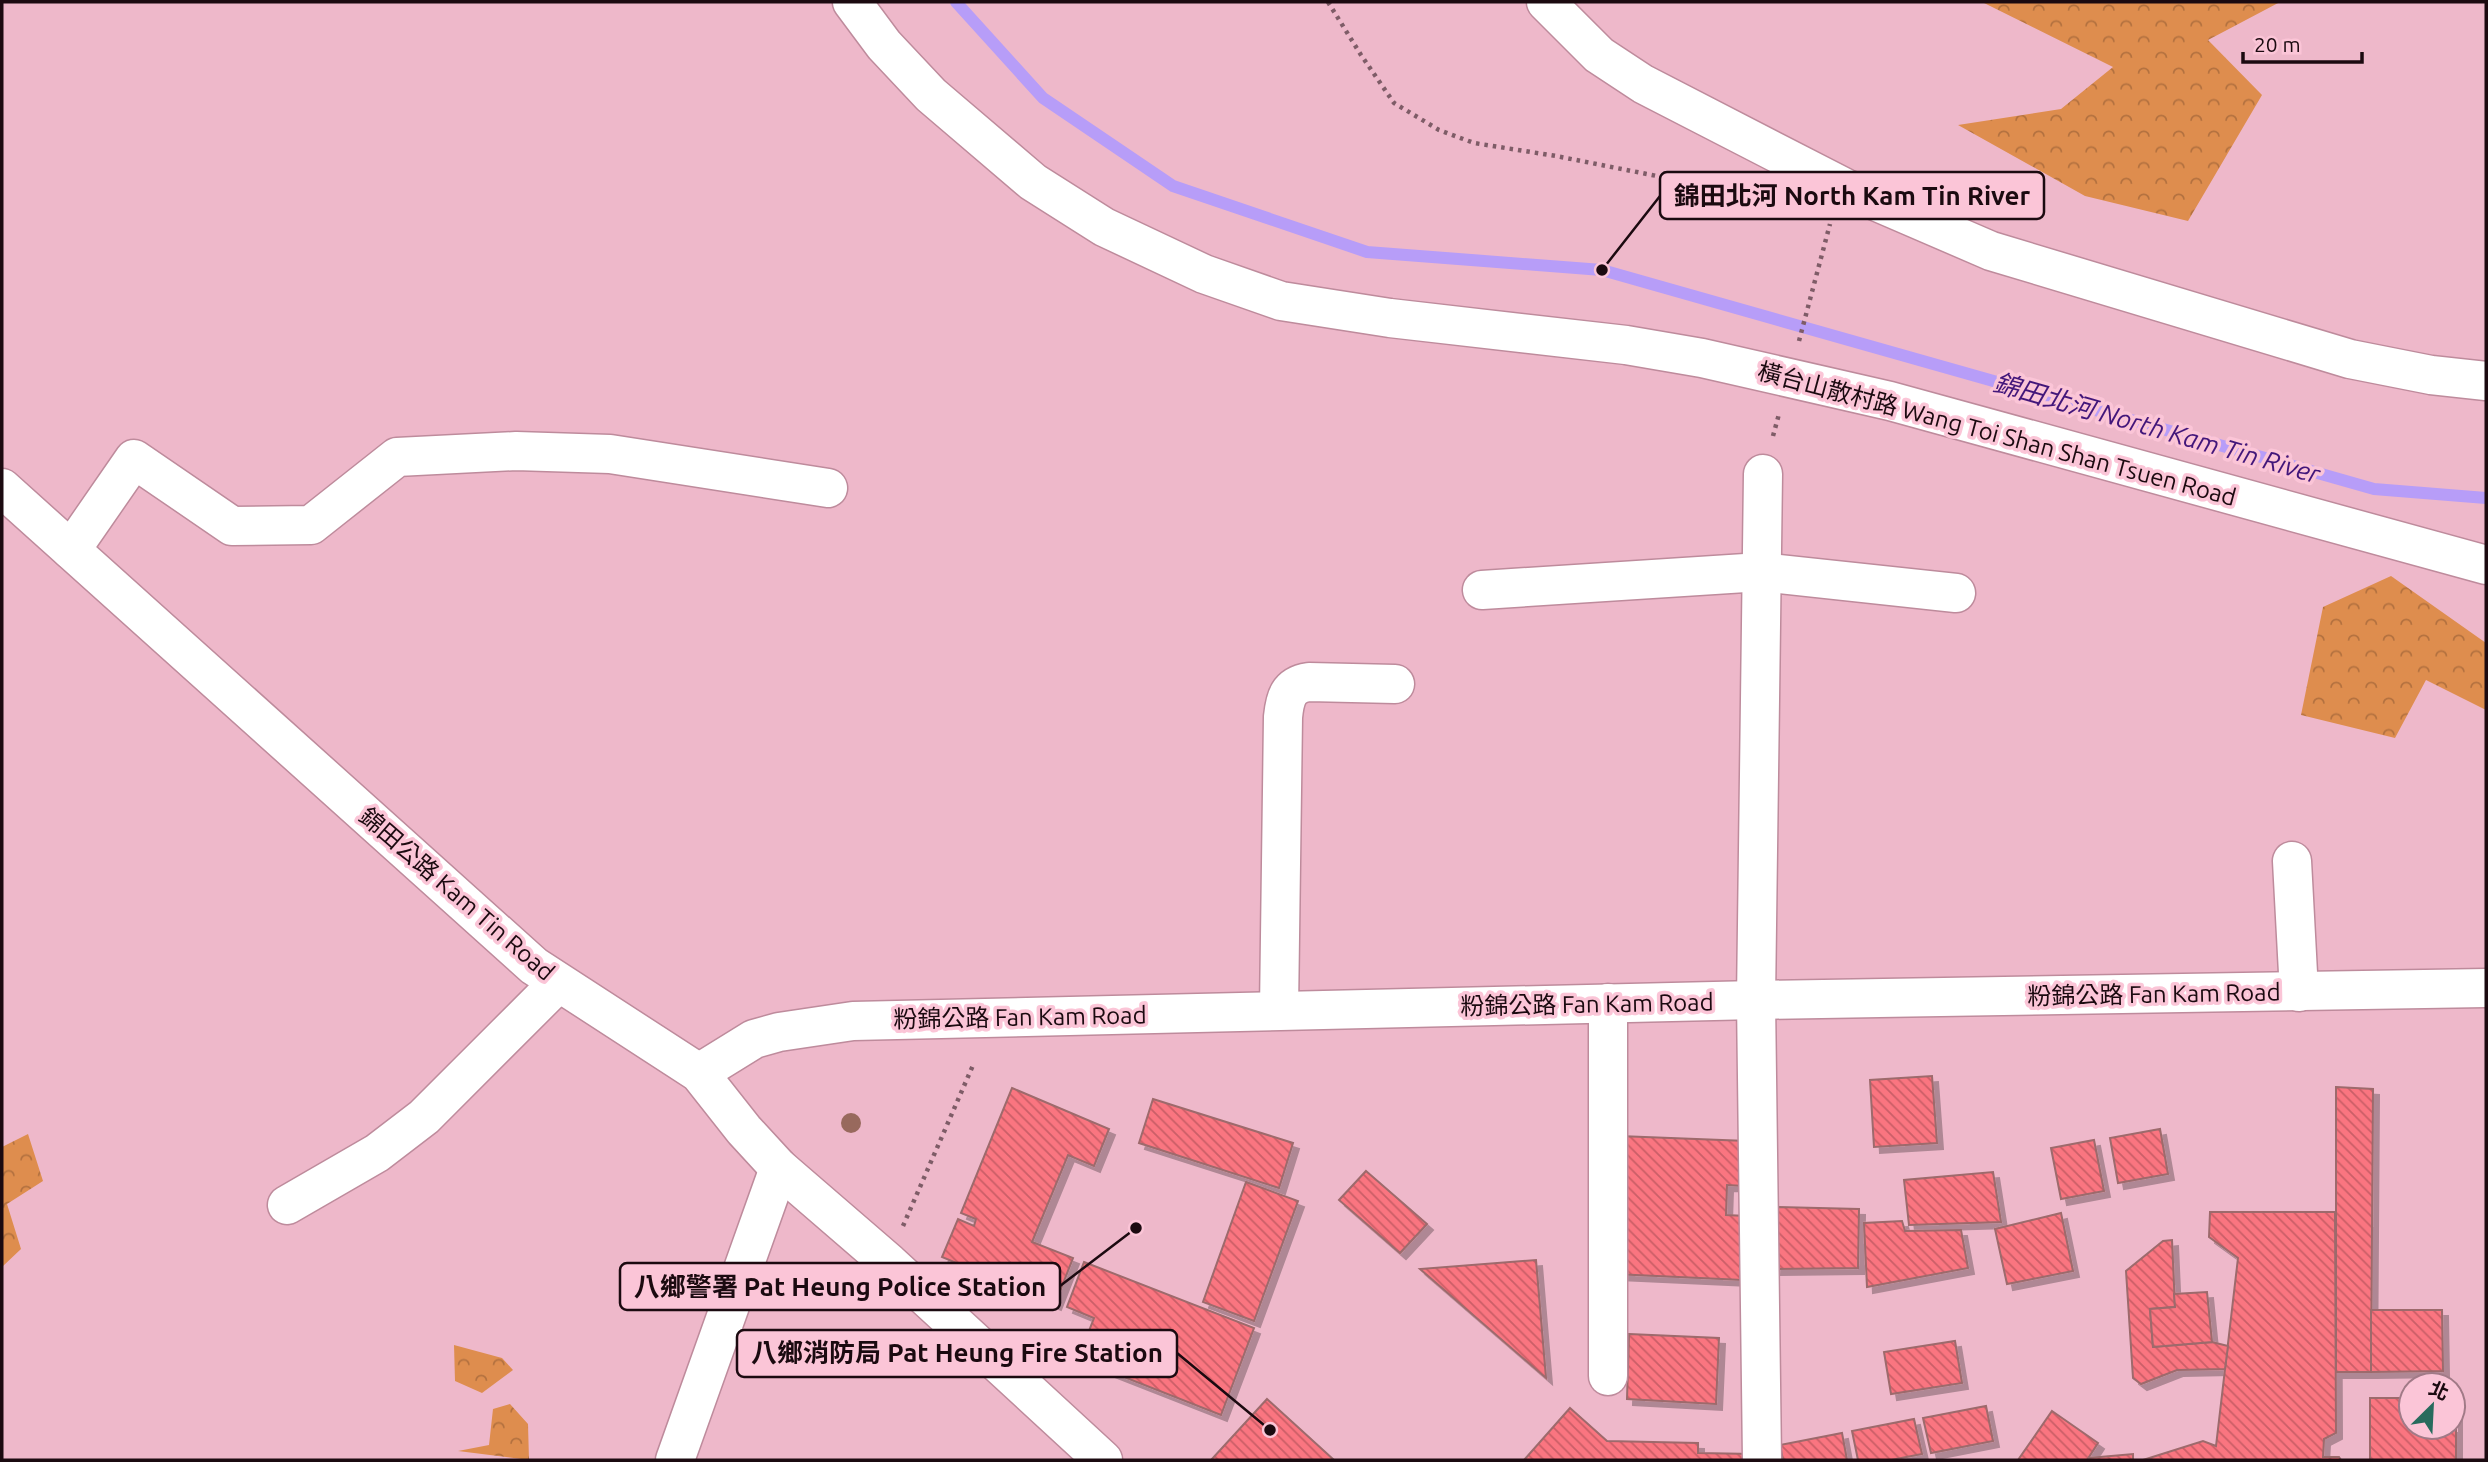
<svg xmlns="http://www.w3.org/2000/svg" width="2488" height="1462" font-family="Ubuntu,'Noto Sans TC',sans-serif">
<defs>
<pattern id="forest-crowns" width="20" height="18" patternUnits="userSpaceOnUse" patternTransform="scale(1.75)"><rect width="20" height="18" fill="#de8d4e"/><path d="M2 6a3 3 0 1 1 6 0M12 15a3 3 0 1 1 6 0" fill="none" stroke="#b3713f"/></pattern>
<pattern id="building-back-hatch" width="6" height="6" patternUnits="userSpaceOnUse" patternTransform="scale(1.75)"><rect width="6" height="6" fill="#fa7580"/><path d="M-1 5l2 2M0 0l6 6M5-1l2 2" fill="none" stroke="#ca5e67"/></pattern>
<filter id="shadow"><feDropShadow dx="6" dy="6" stdDeviation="0" flood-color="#0004"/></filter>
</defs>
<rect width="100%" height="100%" fill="#eeb8ca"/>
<!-- forest -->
<g fill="url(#forest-crowns)">
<polygon points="1982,2 2280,2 2208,40 2262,95 2188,221 2085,196 1958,125 2061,109 2113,67"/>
<polygon points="2391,576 2486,643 2486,710 2426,680 2395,738 2301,715 2323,607"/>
<polygon points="28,1134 43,1181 7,1204 21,1249 2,1267 2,1147"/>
<polygon points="454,1345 502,1358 513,1370 482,1393 455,1381"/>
<polygon points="510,1404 528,1424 529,1460 458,1451 489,1445 493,1409"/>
</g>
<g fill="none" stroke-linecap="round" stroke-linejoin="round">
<!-- stream -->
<polyline stroke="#b79df8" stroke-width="12" points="956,2 1043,98 1173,186 1367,252 1602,270 2374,489 2486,498"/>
</g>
<!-- building -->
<g fill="url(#building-back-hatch)" stroke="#9d6a6c" stroke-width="2" filter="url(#shadow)">
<polygon points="1932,1076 1937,1143 1874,1147 1870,1080"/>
<polygon points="2336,1087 2373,1089 2371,1372 2336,1372"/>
<polygon points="1012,1088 1109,1129 1094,1166 1068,1155 1032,1242 1073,1258 1055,1304 942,1257 958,1219 974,1226 976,1219 961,1213"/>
<polygon points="1153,1099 1293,1143 1279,1188 1139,1143"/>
<polygon points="2160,1129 2168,1174 2118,1183 2110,1138"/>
<polygon points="1619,1136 1747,1141 1745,1186 1727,1185 1726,1215 1746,1216 1743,1280 1614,1274"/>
<polygon points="2094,1140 2104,1191 2061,1199 2051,1148"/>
<polygon points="1366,1171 1427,1224 1400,1253 1339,1200"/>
<polygon points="1993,1172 2001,1222 1909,1225 1904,1180"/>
<polygon points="1246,1182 1298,1201 1254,1321 1203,1302"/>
<polygon points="1778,1207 1859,1209 1858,1268 1775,1269"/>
<polygon points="2210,1212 2335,1212 2336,1433 2324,1439 2323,1457 2339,1457 2341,1460 2143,1460 2203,1441 2216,1446 2238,1258 2209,1237"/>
<polygon points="2061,1213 2073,1271 2007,1284 1995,1229"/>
<polygon points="1902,1221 1905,1231 1961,1230 1968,1268 1867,1287 1864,1223"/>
<polygon points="2172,1240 2175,1307 2150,1309 2153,1347 2212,1342 2228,1346 2225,1369 2177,1370 2141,1384 2133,1378 2126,1271 2163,1241"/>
<polygon points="1536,1260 1546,1378 1420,1269"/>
<polygon points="1084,1262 1254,1328 1221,1415 1078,1359 1094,1318 1067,1307"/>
<polygon points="2207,1292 2212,1342 2153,1347 2150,1309 2175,1307 2174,1294"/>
<polygon points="2371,1310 2442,1310 2443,1371 2371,1372"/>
<polygon points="1629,1334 1719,1338 1716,1404 1627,1399"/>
<polygon points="1955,1341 1962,1383 1891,1394 1884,1352"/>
<polygon points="2370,1398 2411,1398 2411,1427 2453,1427 2453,1399 2456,1399 2456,1460 2370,1460"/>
<polygon points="1267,1399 1334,1460 1211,1460"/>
<polygon points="1986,1406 1993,1441 1931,1453 1923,1418"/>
<polygon points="1570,1408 1607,1441 1698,1443 1698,1453 1754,1454 1754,1460 1524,1460"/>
<polygon points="2052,1411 2098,1443 2087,1460 2018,1460"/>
<polygon points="1914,1419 1922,1454 1891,1460 1858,1460 1852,1431"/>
<polygon points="1842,1433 1847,1460 1783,1460 1780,1445"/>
<polygon points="2133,1454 2133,1460 2089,1460 2089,1458"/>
</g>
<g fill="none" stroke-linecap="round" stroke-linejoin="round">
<defs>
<g id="minor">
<polyline points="852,2 884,45 931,95 1033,182 1104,227 1204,274 1281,301 1390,318 1626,345 1702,358 1890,401 2486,565"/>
<polyline points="1546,2 1599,55 1643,84 1845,188 1991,251 2350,359 2431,375 2486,381"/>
<polyline points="71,550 134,459 232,526 311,525 397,457 516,451 610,454 828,488"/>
<polyline points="1482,590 1761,572 1956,593"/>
<polyline points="2292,861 2299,992"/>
<path d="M 1279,1010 L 1283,717 C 1285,698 1288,685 1309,682 L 1395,684"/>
<polyline points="287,1205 377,1153 424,1117 558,983"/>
<polyline points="1608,1376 1608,1003"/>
<polyline points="675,1460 779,1168"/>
<polyline points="1762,1460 1756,1000 1763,474"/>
</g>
<g id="major">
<polyline points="2,488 534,966 699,1073 744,1130 779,1168 889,1263 1103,1460"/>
<polyline points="699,1073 754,1039 779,1032 853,1021 1756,1000 2486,988"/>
</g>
</defs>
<!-- minor casing -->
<use href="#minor" stroke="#be8b9c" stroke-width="41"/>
<!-- major casing -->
<use href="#major" stroke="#be8b9c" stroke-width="41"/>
<!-- path -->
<g stroke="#7e5c67" stroke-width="4.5" stroke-dasharray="3.5 5" stroke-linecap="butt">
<polyline points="1328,2 1361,55 1394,103 1439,130 1474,143 1556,156 1667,178 1758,198 1793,209"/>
<polyline points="1799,341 1830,224"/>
<polyline points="1773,436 1779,414"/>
<polyline points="903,1226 974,1063"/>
</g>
<!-- minor -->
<use href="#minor" stroke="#fff" stroke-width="38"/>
<!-- major -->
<use href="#major" stroke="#fff" stroke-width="38"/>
</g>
<!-- trees -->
<circle fill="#98695d" cx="851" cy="1123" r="10"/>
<g text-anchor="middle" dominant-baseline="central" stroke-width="7" stroke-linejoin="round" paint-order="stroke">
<!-- street labels -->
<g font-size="24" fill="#1b0a10" stroke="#fbc5d7">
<text transform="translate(1997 434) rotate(15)">橫台山散村路 Wang Toi Shan Shan Tsuen Road</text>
<text transform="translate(457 894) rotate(41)">錦田公路 Kam Tin Road</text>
<text transform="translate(2154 994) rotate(-1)">粉錦公路 Fan Kam Road</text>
<text transform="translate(1587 1004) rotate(-1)">粉錦公路 Fan Kam Road</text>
<text transform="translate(1020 1017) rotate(-1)">粉錦公路 Fan Kam Road</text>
</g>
<!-- water labels -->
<g font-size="26" font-style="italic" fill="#42167a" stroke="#fbc5d7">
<text transform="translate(2157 428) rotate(16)">錦田北河 North Kam Tin River</text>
</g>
</g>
<!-- callouts -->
<path fill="none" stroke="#1b0a10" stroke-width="2.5" d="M1602 270L1660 196M1136 1228L1060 1286M1270 1430L1177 1353"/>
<g fill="#1b0a10" stroke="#fbc5d7" stroke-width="2.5">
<circle cx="1602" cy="270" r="7"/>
<circle cx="1136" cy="1228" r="7"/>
<circle cx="1270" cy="1430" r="7"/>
</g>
<g fill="#fbc5d7" stroke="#1b0a10" stroke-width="2.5">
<rect x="1660" y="172" width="384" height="47" rx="7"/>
<rect x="620" y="1263" width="440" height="47" rx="7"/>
<rect x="737" y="1330" width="440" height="47" rx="7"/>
</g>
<g font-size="26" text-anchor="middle" font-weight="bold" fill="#1b0a10">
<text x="1852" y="205">錦田北河 North Kam Tin River</text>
<text x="840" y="1296">八鄉警署 Pat Heung Police Station</text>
<text x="957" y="1362">八鄉消防局 Pat Heung Fire Station</text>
</g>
<!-- border -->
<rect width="2488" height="1462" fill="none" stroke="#1b0a10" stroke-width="7"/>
<!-- north arrow -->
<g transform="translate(2432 1406) rotate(24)"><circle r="33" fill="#fbc5d7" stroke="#a17a87" stroke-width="2"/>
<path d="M0-5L12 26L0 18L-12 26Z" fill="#286b5d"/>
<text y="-10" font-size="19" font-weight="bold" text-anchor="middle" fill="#1b0a10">北</text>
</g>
<!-- scale -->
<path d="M2243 52v10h119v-10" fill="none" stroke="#1b0a10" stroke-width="3.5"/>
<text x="2254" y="52" font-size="21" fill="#1b0a10" stroke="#fbc5d7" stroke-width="5" paint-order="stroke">20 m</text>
</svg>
